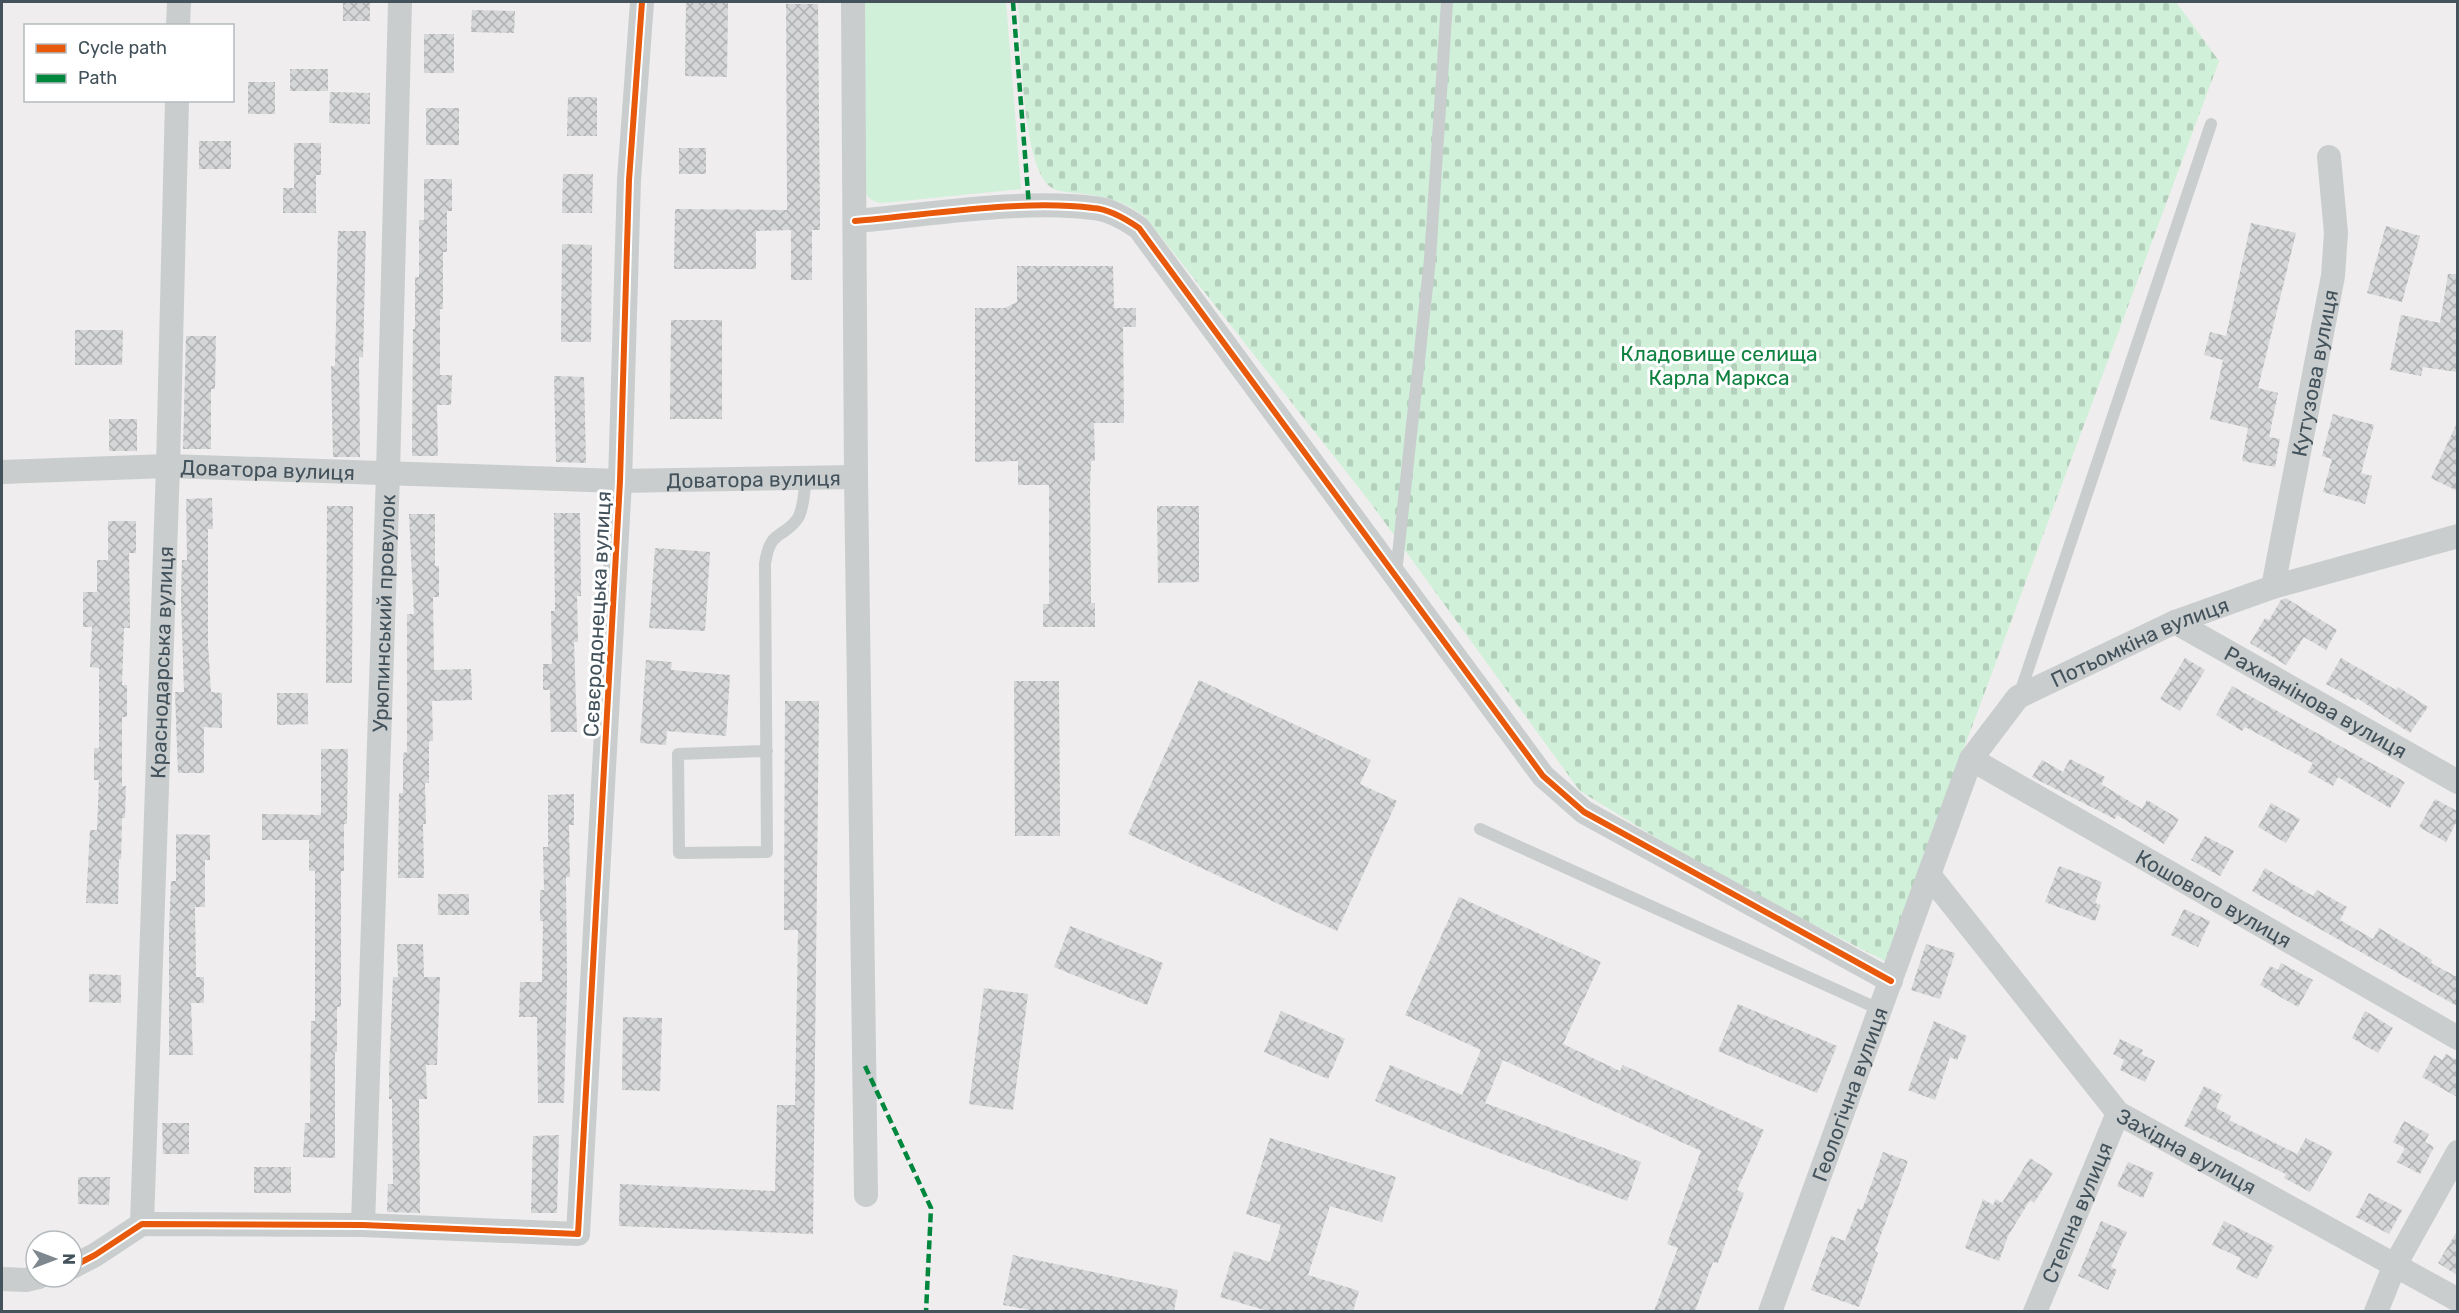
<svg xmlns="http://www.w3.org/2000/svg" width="2459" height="1313" font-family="Rubik,sans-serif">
<defs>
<pattern id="cemetery-stones" width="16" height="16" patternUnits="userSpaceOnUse" patternTransform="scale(1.5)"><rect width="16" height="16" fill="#d0f0d9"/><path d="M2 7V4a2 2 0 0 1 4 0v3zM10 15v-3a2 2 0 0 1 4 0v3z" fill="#b4d0bc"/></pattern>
<pattern id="building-cross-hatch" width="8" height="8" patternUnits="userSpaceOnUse" patternTransform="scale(1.5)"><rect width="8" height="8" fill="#d5d6d7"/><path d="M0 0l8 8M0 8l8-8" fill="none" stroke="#aeb0b1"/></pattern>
</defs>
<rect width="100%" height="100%" fill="#efeded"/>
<!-- grass -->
<path fill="#d0f0d9" d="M 862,2 L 1006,2 L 1021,189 L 883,203 C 871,202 867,197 863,187 Z"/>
<!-- cemetery -->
<path fill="url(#cemetery-stones)" d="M 1018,2 L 2176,2 L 2219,61 L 1885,961 L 1717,875 L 1580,791 L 1370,502 L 1147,219 C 1125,200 1104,196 1076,193 C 1069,192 1060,192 1054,189 C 1021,175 1021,37 1018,2 Z"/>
<!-- building -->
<g fill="url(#building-cross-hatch)">
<rect x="343" y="2" width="27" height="19"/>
<polygon points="686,2 728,2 727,77 685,76"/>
<polygon points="786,4 818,4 820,230 812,230 812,280 791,280 791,230 756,231 756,269 674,269 675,209 787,210"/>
<polygon points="472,10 515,11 514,33 471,32"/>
<rect x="424" y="34" width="30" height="39"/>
<rect x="290" y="69" width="38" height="22"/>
<rect x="248" y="82" width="27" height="32"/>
<polygon points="330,92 370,93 370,124 329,123"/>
<polygon points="568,97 597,97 597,136 567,136"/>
<rect x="426" y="108" width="33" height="37"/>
<rect x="199" y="141" width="32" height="28"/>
<polygon points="294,143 321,143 321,175 316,175 316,213 283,213 283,188 294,188"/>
<rect x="679" y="148" width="27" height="26"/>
<polygon points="563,174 593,174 592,213 562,213"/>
<polygon points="424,179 452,179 452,211 447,211 447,252 443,252 443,309 440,309 440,375 452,375 451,405 437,405 438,456 412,456 413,329 415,329 415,277 419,277 419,220 424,220"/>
<polygon points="2251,223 2296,233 2258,388 2278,393 2269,437 2280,439 2275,467 2242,461 2248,428 2210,419 2223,360 2204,355 2210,332 2226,336"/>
<polygon points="2386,226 2420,236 2402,302 2367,293"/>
<polygon points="338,231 366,231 363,357 359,357 360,457 333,457 331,366 335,366"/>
<polygon points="562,244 592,245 591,342 561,342"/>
<polygon points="1017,266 1113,266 1114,308 1136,308 1136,327 1123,327 1124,423 1094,423 1095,461 1091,461 1090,485 1091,603 1095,603 1095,627 1043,627 1043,604 1049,604 1049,485 1018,485 1018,461 975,462 975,308 1005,308 1017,302"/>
<polygon points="2448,274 2457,274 2457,372 2423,367 2421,376 2390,370 2401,315 2440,323"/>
<polygon points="671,320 722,320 722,419 670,419"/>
<polygon points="75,330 123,330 122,365 75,365"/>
<polygon points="186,336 216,336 215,389 211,389 211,449 183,449"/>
<polygon points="554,376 584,377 586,463 556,462"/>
<polygon points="2333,414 2374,425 2361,473 2372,476 2365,504 2323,492 2332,459 2322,456"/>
<rect x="109" y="419" width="28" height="32"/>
<polygon points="2457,423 2457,491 2431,478"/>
<polygon points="212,498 213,529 208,529 208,645 211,692 222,693 222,728 204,727 204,773 178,773 175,692 184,692 181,599 182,560 187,560 186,499"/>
<polygon points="327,506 353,506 352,683 326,683"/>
<polygon points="1157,506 1199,506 1199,582 1158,583"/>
<polygon points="554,513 580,513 581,596 577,596 578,642 574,642 577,732 551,732 550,690 543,690 543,664 552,664 551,611 555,611"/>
<polygon points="409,514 435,514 435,566 439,566 439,597 433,597 434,670 471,669 472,700 432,701 433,741 429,741 429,783 425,783 426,824 423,824 424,878 398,878 399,793 403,793 403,753 407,752 407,614 414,614"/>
<polygon points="108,521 136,521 136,553 129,553 130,628 124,628 122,685 127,685 127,717 122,717 122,786 126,786 125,818 122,818 121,859 119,859 118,904 86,903 90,830 97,830 99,780 94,780 94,748 99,748 99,668 90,667 92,627 83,627 83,592 97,592 97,560 108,560"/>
<polygon points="655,548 710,552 705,631 649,628"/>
<polygon points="2286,598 2337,630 2326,650 2304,637 2286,665 2250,643 2265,618 2269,620 2281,600"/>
<polygon points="2185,658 2205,670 2180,711 2160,699"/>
<polygon points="2341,658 2396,690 2398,687 2428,707 2410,733 2357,698 2356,700 2326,684"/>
<polygon points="646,660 672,662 671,670 730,675 726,736 667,731 666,745 640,743"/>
<polygon points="1199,680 1371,760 1360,784 1397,801 1337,931 1128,834"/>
<polygon points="1014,681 1059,681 1060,836 1015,836"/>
<polygon points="2232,686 2405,782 2390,808 2338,777 2333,786 2308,772 2313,763 2245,727 2242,731 2216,715"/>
<polygon points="277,693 308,693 308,724 277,725"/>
<polygon points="785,701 819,701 813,1234 619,1226 620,1184 775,1191 777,1105 795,1105 798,930 784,930"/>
<polygon points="321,749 348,749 347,824 344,824 344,871 341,871 341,1007 337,1007 337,1052 335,1052 335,1158 303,1157 305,1123 310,1123 311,1021 315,1021 315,871 309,871 309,840 262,840 262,814 321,815"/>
<polygon points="2070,759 2105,777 2101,784 2142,809 2147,800 2179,819 2164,844 2117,815 2115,819 2032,777 2042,760 2063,772"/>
<polygon points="574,794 574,825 569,825 570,877 566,877 567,983 564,1103 538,1103 537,1017 519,1017 520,982 542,982 543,921 540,921 540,890 544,890 543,847 548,847 548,795"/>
<polygon points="2435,799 2457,811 2457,821 2446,842 2419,827"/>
<polygon points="2271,803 2300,819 2286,843 2258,827"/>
<polygon points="176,834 210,835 210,860 205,860 205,907 195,907 196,977 204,977 204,1003 191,1003 193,1055 169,1055 169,931 171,881 176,881"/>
<polygon points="2205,836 2234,851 2220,876 2191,860"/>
<polygon points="2059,866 2102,882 2095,903 2101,905 2095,921 2045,902"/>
<polygon points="2265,868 2313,896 2317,890 2347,907 2340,920 2373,939 2379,928 2432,960 2431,963 2457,977 2457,1006 2252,891"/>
<rect x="438" y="894" width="31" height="21"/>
<polygon points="1459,897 1601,962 1563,1044 1620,1071 1623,1065 1764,1130 1737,1190 1744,1193 1718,1263 1713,1262 1695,1311 1654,1311 1678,1248 1667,1244 1701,1151 1503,1060 1485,1103 1641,1162 1627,1201 1469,1141 1375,1101 1390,1065 1462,1095 1481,1050 1405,1015"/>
<polygon points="2184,909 2210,921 2198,947 2171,935"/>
<polygon points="1070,926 1163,963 1147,1005 1054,967"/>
<polygon points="397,944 423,944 424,977 440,977 437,1065 426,1065 427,1099 419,1099 420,1213 387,1212 388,1184 393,1184 392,1099 389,1099 389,1074 393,977 398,977"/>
<polygon points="1926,944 1955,953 1940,999 1911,990"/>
<polygon points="2281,963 2313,980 2298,1007 2260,985 2270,966 2278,970"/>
<polygon points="89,974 121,975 121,1003 89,1002"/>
<polygon points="984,988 1028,994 1013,1110 969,1104"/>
<polygon points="1738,1004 1837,1046 1817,1093 1718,1051"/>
<polygon points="1281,1011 1345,1039 1328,1079 1264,1052"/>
<polygon points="2365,1011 2393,1028 2378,1053 2352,1038"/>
<polygon points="623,1017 662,1018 660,1091 622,1090"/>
<polygon points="1934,1021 1967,1036 1957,1060 1950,1057 1935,1100 1908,1090"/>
<polygon points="2120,1039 2143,1050 2141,1054 2155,1061 2145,1082 2120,1070 2124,1060 2113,1054"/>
<polygon points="2446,1054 2457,1060 2457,1097 2422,1077 2434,1055 2442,1060"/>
<polygon points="2204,1086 2222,1095 2216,1108 2231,1116 2229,1120 2297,1154 2306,1138 2333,1152 2310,1192 2284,1178 2286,1174 2184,1126"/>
<polygon points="2404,1121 2429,1134 2425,1142 2434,1147 2420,1174 2397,1162 2405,1148 2393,1142"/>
<polygon points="162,1123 189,1123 189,1154 163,1154"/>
<polygon points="559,1135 557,1213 531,1213 533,1136"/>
<polygon points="1270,1138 1396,1177 1382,1222 1330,1206 1308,1275 1359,1291 1353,1311 1268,1311 1220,1297 1234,1251 1270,1262 1281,1225 1246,1214"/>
<polygon points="1883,1152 1908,1161 1875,1251 1878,1253 1859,1307 1811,1290 1831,1236 1845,1241 1858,1208 1862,1210"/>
<polygon points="2030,1158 2053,1173 2034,1203 2030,1200 2008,1236 1999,1261 1965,1248 1983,1199 1993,1205 1996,1199 2002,1203"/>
<polygon points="2128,1162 2154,1173 2143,1198 2117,1186"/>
<rect x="254" y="1167" width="37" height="26"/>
<polygon points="78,1177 110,1177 109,1205 78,1204"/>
<polygon points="2369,1193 2402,1210 2389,1234 2356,1217"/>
<polygon points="2101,1221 2127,1232 2111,1267 2117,1270 2108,1290 2078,1276"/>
<polygon points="2224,1221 2274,1246 2257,1279 2236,1269 2241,1258 2212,1245"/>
<polygon points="2457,1231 2457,1275 2438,1263"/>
<polygon points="1013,1255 1178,1290 1174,1311 1035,1311 1003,1305"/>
</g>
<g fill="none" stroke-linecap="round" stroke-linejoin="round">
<!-- lane -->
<g stroke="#c9cdce" stroke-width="12">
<polyline points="1396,573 1430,259 1447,2"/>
<polyline points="2019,696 2211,124"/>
<path d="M 767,751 L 678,754 L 679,853 L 767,852 L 765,564 C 770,528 784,539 798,518 C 804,508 804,491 806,479"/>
<polyline points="1480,829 1881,1010"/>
</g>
<!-- street -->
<g stroke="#c9cdce" stroke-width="24">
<polyline points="853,2 856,477 866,1195"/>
<polyline points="178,26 179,2"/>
<path d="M 855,221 C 928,215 1021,199 1093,208 C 1110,209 1126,219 1139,228 L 1543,776 L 1584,812 L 1891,981"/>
<path id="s1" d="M 2,472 L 168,466 L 620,481 L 856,477"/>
<path id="s2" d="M 2273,587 L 2333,276 L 2336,233 L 2329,157"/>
<path id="s3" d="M 2175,622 L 2458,782"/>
<path id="s4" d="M 1971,759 L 2458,1038"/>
<path id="s5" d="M 1930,876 L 2118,1113 L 2458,1300"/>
<path id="s6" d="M 142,1224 L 168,466 L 177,100"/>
<path id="s7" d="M 363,1225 L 388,473 L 400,2"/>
<polyline points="72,1267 95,1255 142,1224 363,1225 578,1234 620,481 629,180 642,2"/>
<polyline points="2,1279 26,1280 39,1277"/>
<path id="s8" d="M 1770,1312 L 1971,759 L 2018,697 L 2175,622 L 2273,587 L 2458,536"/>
<path id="s9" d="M 2035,1312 L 2118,1113"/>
<polyline points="2376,1312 2394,1267 2458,1152"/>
</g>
<!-- quiet -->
<g stroke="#00873e" stroke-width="4.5" stroke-dasharray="9 4.5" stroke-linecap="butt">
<polyline points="1013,2 1029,206"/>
<polyline points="865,1066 931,1208 926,1312"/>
</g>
<defs>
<g id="cycleway">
<path d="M 855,221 C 928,215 1021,199 1093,208 C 1110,209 1126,219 1139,228 L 1543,776 L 1584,812 L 1891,981"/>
<polyline points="72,1267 95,1255 142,1224 363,1225 578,1234 620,481 629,180 642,2"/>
</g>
</defs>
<!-- cycleway casing -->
<use href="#cycleway" stroke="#fff" stroke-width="10"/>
<!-- cycleway -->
<use href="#cycleway" stroke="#e8590c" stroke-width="6"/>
</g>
<g text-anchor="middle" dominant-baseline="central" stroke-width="6" stroke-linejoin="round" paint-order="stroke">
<!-- park labels -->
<g font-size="21" fill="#0f8240" stroke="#fff">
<text x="1719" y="353">Кладовище селища<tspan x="1719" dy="24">Карла Маркса</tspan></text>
</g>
<!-- street labels -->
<g font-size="21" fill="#43525b" stroke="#fff">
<text stroke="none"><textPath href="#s2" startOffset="218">Кутузова вулиця</textPath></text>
<text stroke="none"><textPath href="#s1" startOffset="266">Доватора вулиця</textPath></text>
<text stroke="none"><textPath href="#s1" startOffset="752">Доватора вулиця</textPath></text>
<text stroke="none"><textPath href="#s7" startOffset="612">Урюпинський провулок</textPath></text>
<text transform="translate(597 614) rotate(-87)">Сєвєродонецька вулиця</text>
<text stroke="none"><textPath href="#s8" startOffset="800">Потьомкіна вулиця</textPath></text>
<text stroke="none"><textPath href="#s6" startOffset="562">Краснодарська вулиця</textPath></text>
<text stroke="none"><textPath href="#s3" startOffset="162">Рахманінова вулиця</textPath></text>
<text stroke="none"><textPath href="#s4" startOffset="280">Кошового вулиця</textPath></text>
<text stroke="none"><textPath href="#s8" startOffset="232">Геологічна вулиця</textPath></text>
<text stroke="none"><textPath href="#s5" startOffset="381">Західна вулиця</textPath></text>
<text stroke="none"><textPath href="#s9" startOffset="108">Степна вулиця</textPath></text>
</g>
</g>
<!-- border -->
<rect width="2459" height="1313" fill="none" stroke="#43525b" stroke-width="6"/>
<!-- legend -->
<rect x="24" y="24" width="210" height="78" fill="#ffffff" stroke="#b4babd" stroke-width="1.5"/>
<rect x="36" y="44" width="30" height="9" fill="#e8590c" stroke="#b4babd" stroke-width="1.5"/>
<text x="78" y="54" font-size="18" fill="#43525b">Cycle path</text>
<rect x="36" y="74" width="30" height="9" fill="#00873e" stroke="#b4babd" stroke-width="1.5"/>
<text x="78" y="84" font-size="18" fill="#43525b">Path</text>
<!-- north arrow -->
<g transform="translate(54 1259) rotate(90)"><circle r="28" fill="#ffffff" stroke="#b4babd" stroke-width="1.5"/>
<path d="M0-4.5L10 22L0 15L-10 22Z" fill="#7f888e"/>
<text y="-9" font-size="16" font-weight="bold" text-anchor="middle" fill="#43525b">N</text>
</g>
</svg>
